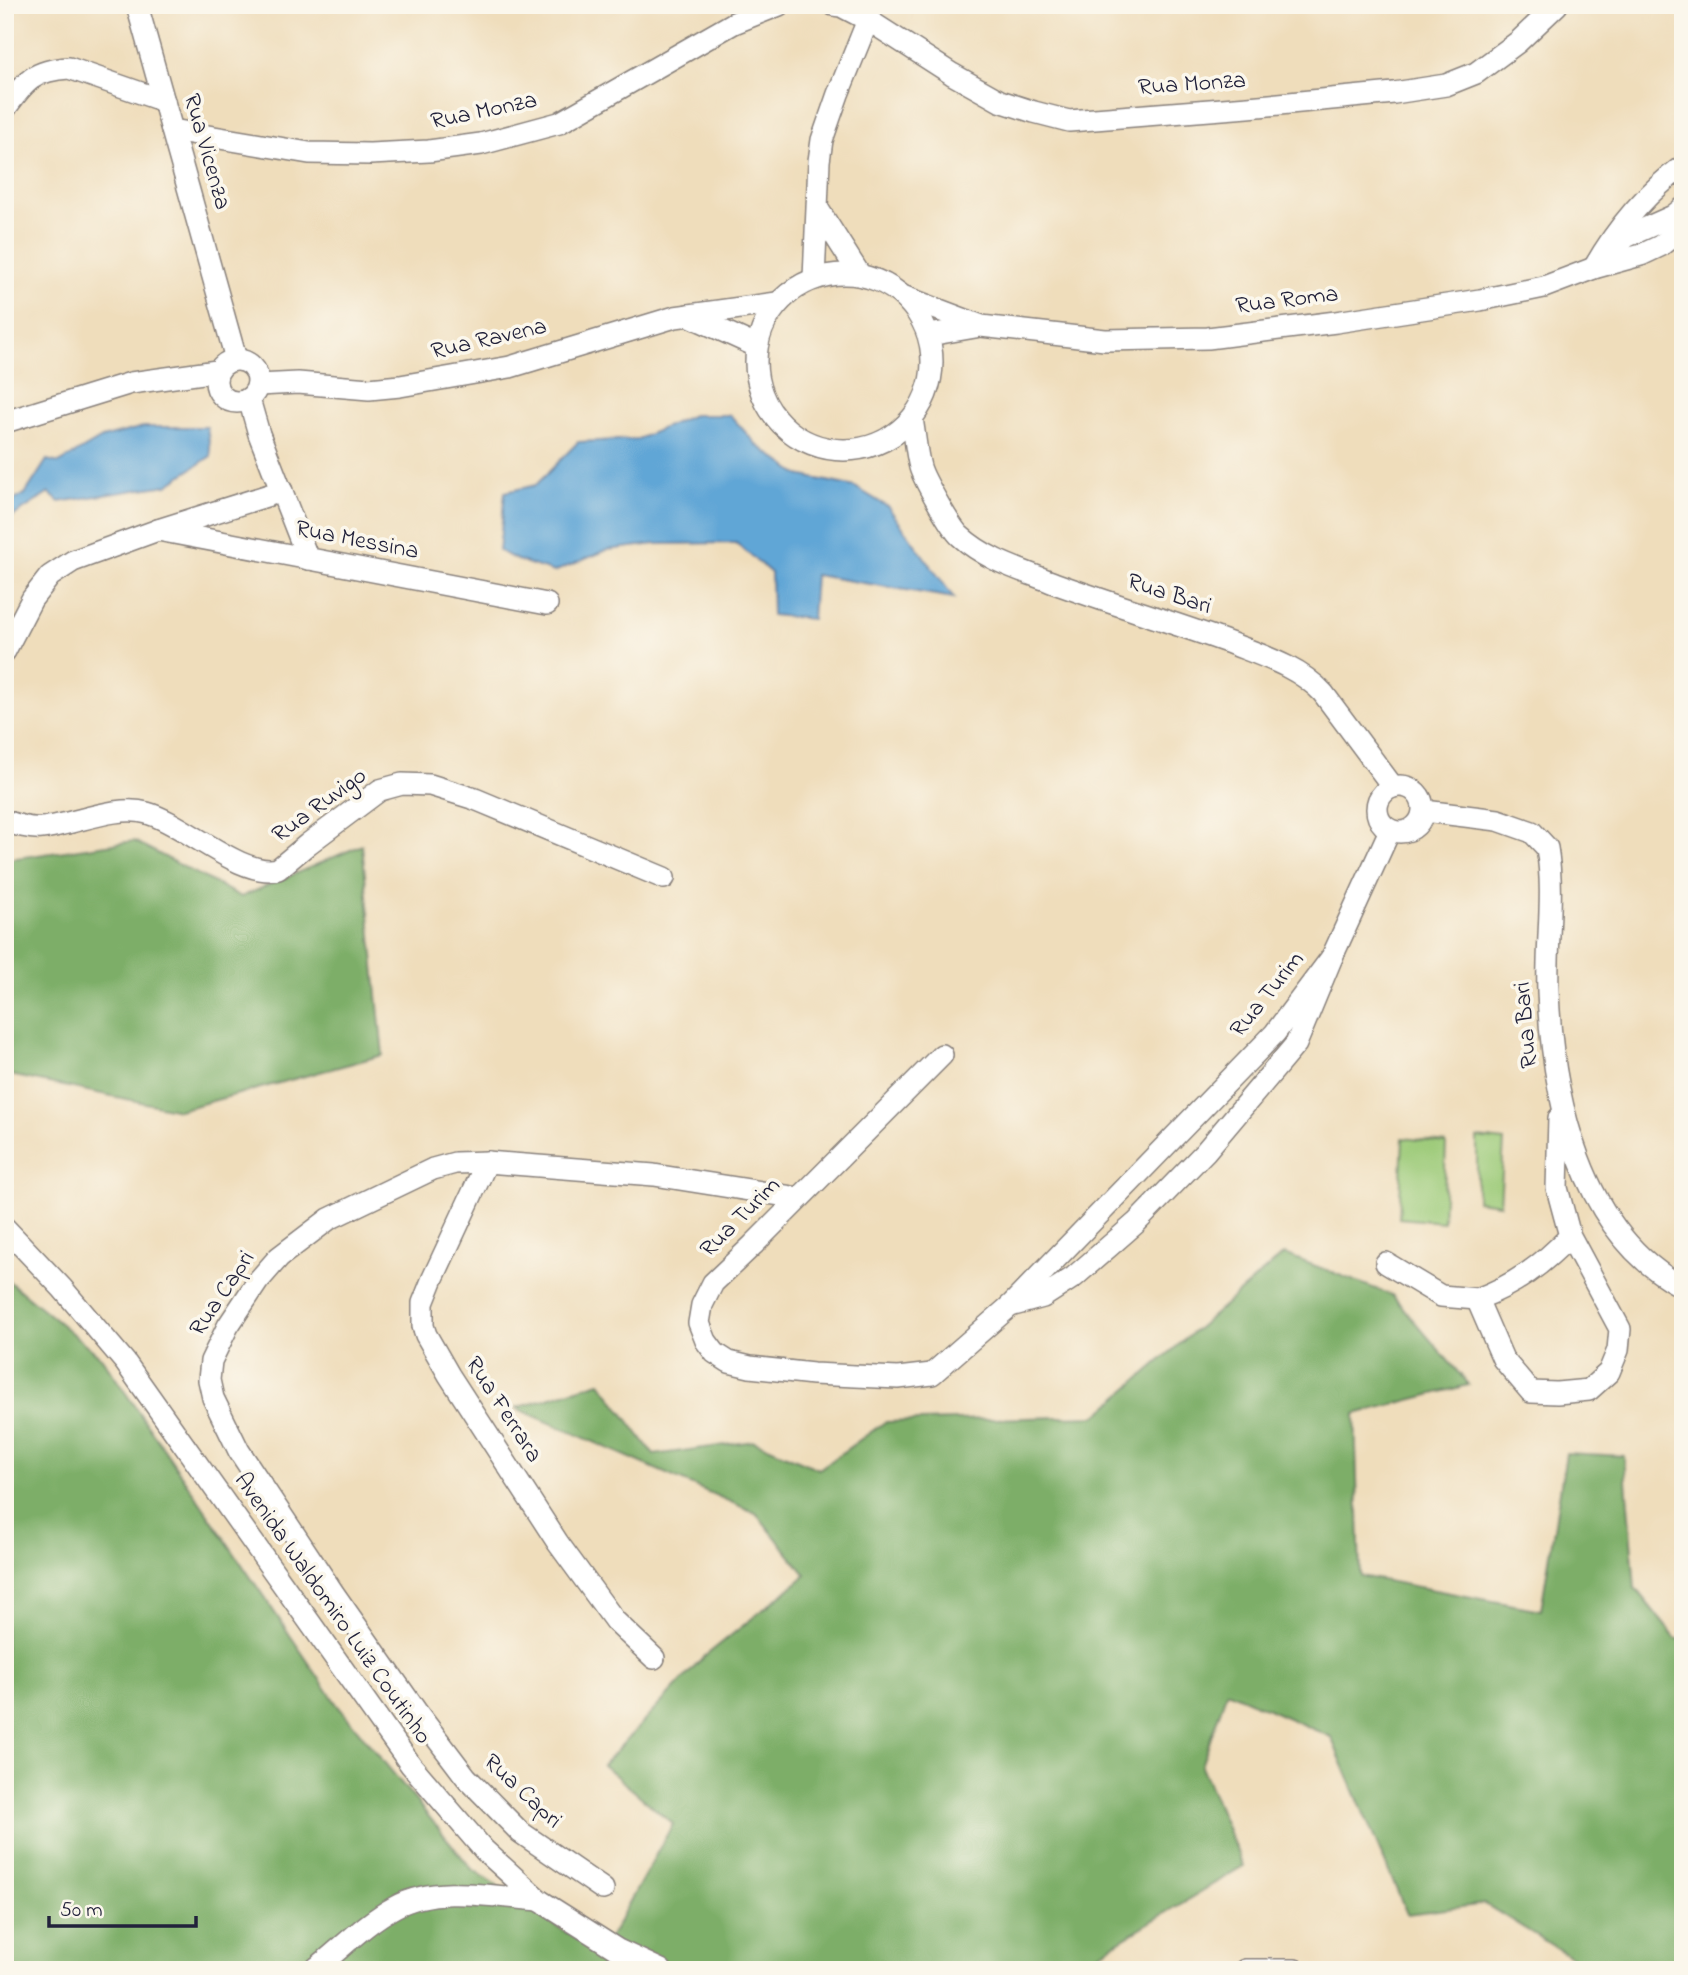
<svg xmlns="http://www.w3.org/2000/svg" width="1688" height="1975" font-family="'Indie Flower',sans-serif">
<rect width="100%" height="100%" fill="#fbf7ec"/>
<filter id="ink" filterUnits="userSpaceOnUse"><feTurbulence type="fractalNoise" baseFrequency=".0143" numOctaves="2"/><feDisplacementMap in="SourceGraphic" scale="14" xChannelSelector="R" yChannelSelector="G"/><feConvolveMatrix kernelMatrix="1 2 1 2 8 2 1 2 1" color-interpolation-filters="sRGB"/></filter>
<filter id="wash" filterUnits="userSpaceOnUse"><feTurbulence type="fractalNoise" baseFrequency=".00686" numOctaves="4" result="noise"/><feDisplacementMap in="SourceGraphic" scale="28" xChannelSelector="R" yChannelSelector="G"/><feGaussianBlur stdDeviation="1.57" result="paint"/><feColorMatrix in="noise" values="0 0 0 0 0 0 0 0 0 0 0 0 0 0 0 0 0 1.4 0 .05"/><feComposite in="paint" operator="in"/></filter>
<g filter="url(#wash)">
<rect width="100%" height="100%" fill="#efddbb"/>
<!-- green -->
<g fill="#9cca78" stroke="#5f765a" stroke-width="2">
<polygon points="1403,1138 1446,1143 1443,1222 1399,1218"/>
<polygon points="1477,1138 1504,1141 1500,1204 1477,1201"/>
</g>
<!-- forest -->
<g fill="#7dae68" stroke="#506852" stroke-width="2">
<polygon points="134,841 241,897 362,845 383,1055 179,1110 5,1074 5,855 10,859"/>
<polygon points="1284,1254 1392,1295 1469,1385 1355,1414 1360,1576 1541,1610 1566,1453 1624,1456 1635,1588 1676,1639 1683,1639 1683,1970 1584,1970 1584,1965 1485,1904 1407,1914 1331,1737 1227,1691 1201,1766 1243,1866 1096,1955 992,1970 5,1970 5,1278 102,1358 338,1706 471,1868 600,1955 673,1824 603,1765 704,1657 806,1575 756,1513 516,1408 600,1382 654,1455 754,1441 819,1469 885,1422 1096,1416"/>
</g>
<!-- water -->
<g fill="#61a6d6" stroke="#426488" stroke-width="2">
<polygon points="693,415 730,415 757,445 799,475 855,487 888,507 954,598 815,575 812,619 772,615 771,573 736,543 656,544 607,550 554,572 517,560 499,551 505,492 536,485 578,442 638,439"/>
<polygon points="143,427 207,427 211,456 167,485 59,502 49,493 7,520 5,505 25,494 47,460 59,463 102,438"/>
</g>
</g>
<g filter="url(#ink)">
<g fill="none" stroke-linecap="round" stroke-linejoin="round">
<defs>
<g id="minor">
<polyline points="137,5 236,359"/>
<polyline points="833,5 841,6 868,20 952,74 1000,101 1034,112 1069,121 1248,107 1394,93 1446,85 1476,73 1518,42 1557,5"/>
<path d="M 5,109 C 25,81 34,70 69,68 L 164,101"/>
<polyline points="172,130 309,153 370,154 429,151 481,144 559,123 734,23 779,5"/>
<polyline points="818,209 860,275"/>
<polyline points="1613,250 1626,237 1673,216 1683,208"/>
<path d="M 1594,268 C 1616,229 1646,193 1683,166"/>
<circle cx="844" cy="362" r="88"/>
<polyline points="814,279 819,161 822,140 838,94 868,20"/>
<polyline points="905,297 979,325"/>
<polyline points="688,315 756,346"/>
<polyline points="929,335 981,326 1105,340 1208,338 1336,322 1480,300 1544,287 1594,268 1641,255 1660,246 1683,228"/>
<circle cx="237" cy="381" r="21"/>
<polyline points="258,385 298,383 369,389 400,386 510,367 675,317 777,303"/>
<polyline points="249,399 259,434 308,559"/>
<path d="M 912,419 C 915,435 916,452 920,467 C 923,478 951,528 960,536 C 986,560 1021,570 1054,583 C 1112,604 1172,622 1230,643 C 1263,656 1299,667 1323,693 L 1393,787"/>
<polyline points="5,422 131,383 217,371"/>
<polyline points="158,530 547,604"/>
<polyline points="5,651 32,599 50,576 73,561 158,530 282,491"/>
<circle cx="1400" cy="809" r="23"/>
<path d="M 1424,811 L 1498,820 L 1532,832 L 1547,848 C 1555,895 1546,943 1548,991 C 1552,1096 1581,1234 1683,1287"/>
<path d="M 5,821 C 17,825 29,829 42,828 C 74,825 116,804 147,813 C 184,823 241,878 278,869 L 308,844 L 380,790 L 402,784 L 430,785 L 475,799 L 664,878"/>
<polyline points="942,1055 753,1245 713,1283 702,1305 699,1323 706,1341 715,1353 729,1362 750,1367 813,1374 898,1378 932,1374 1010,1306 1275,1033 1332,957"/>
<path d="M 1559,1118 L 1557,1188 L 1570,1236 L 1620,1329 L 1618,1350 L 1609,1372 L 1589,1390 L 1557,1393 L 1531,1392 L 1503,1359 L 1477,1299 C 1515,1285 1542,1265 1570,1236"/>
<polyline points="487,1162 433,1278 423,1303 423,1326 426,1335 449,1375 558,1543 615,1621 654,1658"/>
<polyline points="5,1228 62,1288 125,1362 411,1765 484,1850 539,1900 618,1950 661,1970"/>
<polyline points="1386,1263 1441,1296 1477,1299"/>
<polyline points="1010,1306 1043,1297 1074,1277 1136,1223 1205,1152 1296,1044 1332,957 1390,830"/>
<polyline points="603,1889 520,1832 466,1777 416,1711 334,1594 239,1451 213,1398 209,1380 211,1361 228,1326 258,1281 279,1257 329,1219 433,1169 455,1163 487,1162 654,1175 799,1198"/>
<path d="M 314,1970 C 341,1949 365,1923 395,1907 C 436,1884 495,1897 539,1900"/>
<polyline points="1245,1970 1295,1970"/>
</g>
</defs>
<!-- minor casing -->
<use href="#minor" stroke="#88807b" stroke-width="24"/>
<!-- minor -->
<use href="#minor" stroke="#fff" stroke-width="21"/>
</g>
</g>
<g text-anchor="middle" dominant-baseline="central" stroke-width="7" stroke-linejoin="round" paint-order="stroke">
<!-- street labels -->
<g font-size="24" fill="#22223b" stroke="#fbf7ec">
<text transform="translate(1192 85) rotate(-4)">Rua Monza</text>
<text transform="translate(484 112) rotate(-12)">Rua Monza</text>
<text transform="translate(206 152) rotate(74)">Rua Vicenza</text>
<text transform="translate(1287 301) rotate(-7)">Rua Roma</text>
<text transform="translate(489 340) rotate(-13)">Rua Ravena</text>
<text transform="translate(357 541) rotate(11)">Rua Messina</text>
<text transform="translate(1169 595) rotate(18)">Rua Bari</text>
<text transform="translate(320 806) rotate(-36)">Rua Ruvigo</text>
<text transform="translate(1268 995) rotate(-51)">Rua Turim</text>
<text transform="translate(1527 1025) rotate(-95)">Rua Bari</text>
<text transform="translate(741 1218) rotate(-45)">Rua Turim</text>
<text transform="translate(223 1294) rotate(-56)">Rua Capri</text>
<text transform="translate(503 1410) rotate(57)">Rua Ferrara</text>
<text transform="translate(332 1609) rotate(55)">Avenida Waldomiro Luiz Coutinho</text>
<text transform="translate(522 1792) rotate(43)">Rua Capri</text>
</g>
</g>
<!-- margin -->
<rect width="1688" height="1975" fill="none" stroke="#fbf7ec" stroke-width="28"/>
<!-- scale -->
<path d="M49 1916v10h147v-10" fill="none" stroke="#22223b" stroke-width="3.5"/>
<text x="60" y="1916" font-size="21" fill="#22223b" stroke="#fbf7ec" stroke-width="5" paint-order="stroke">50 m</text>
</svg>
